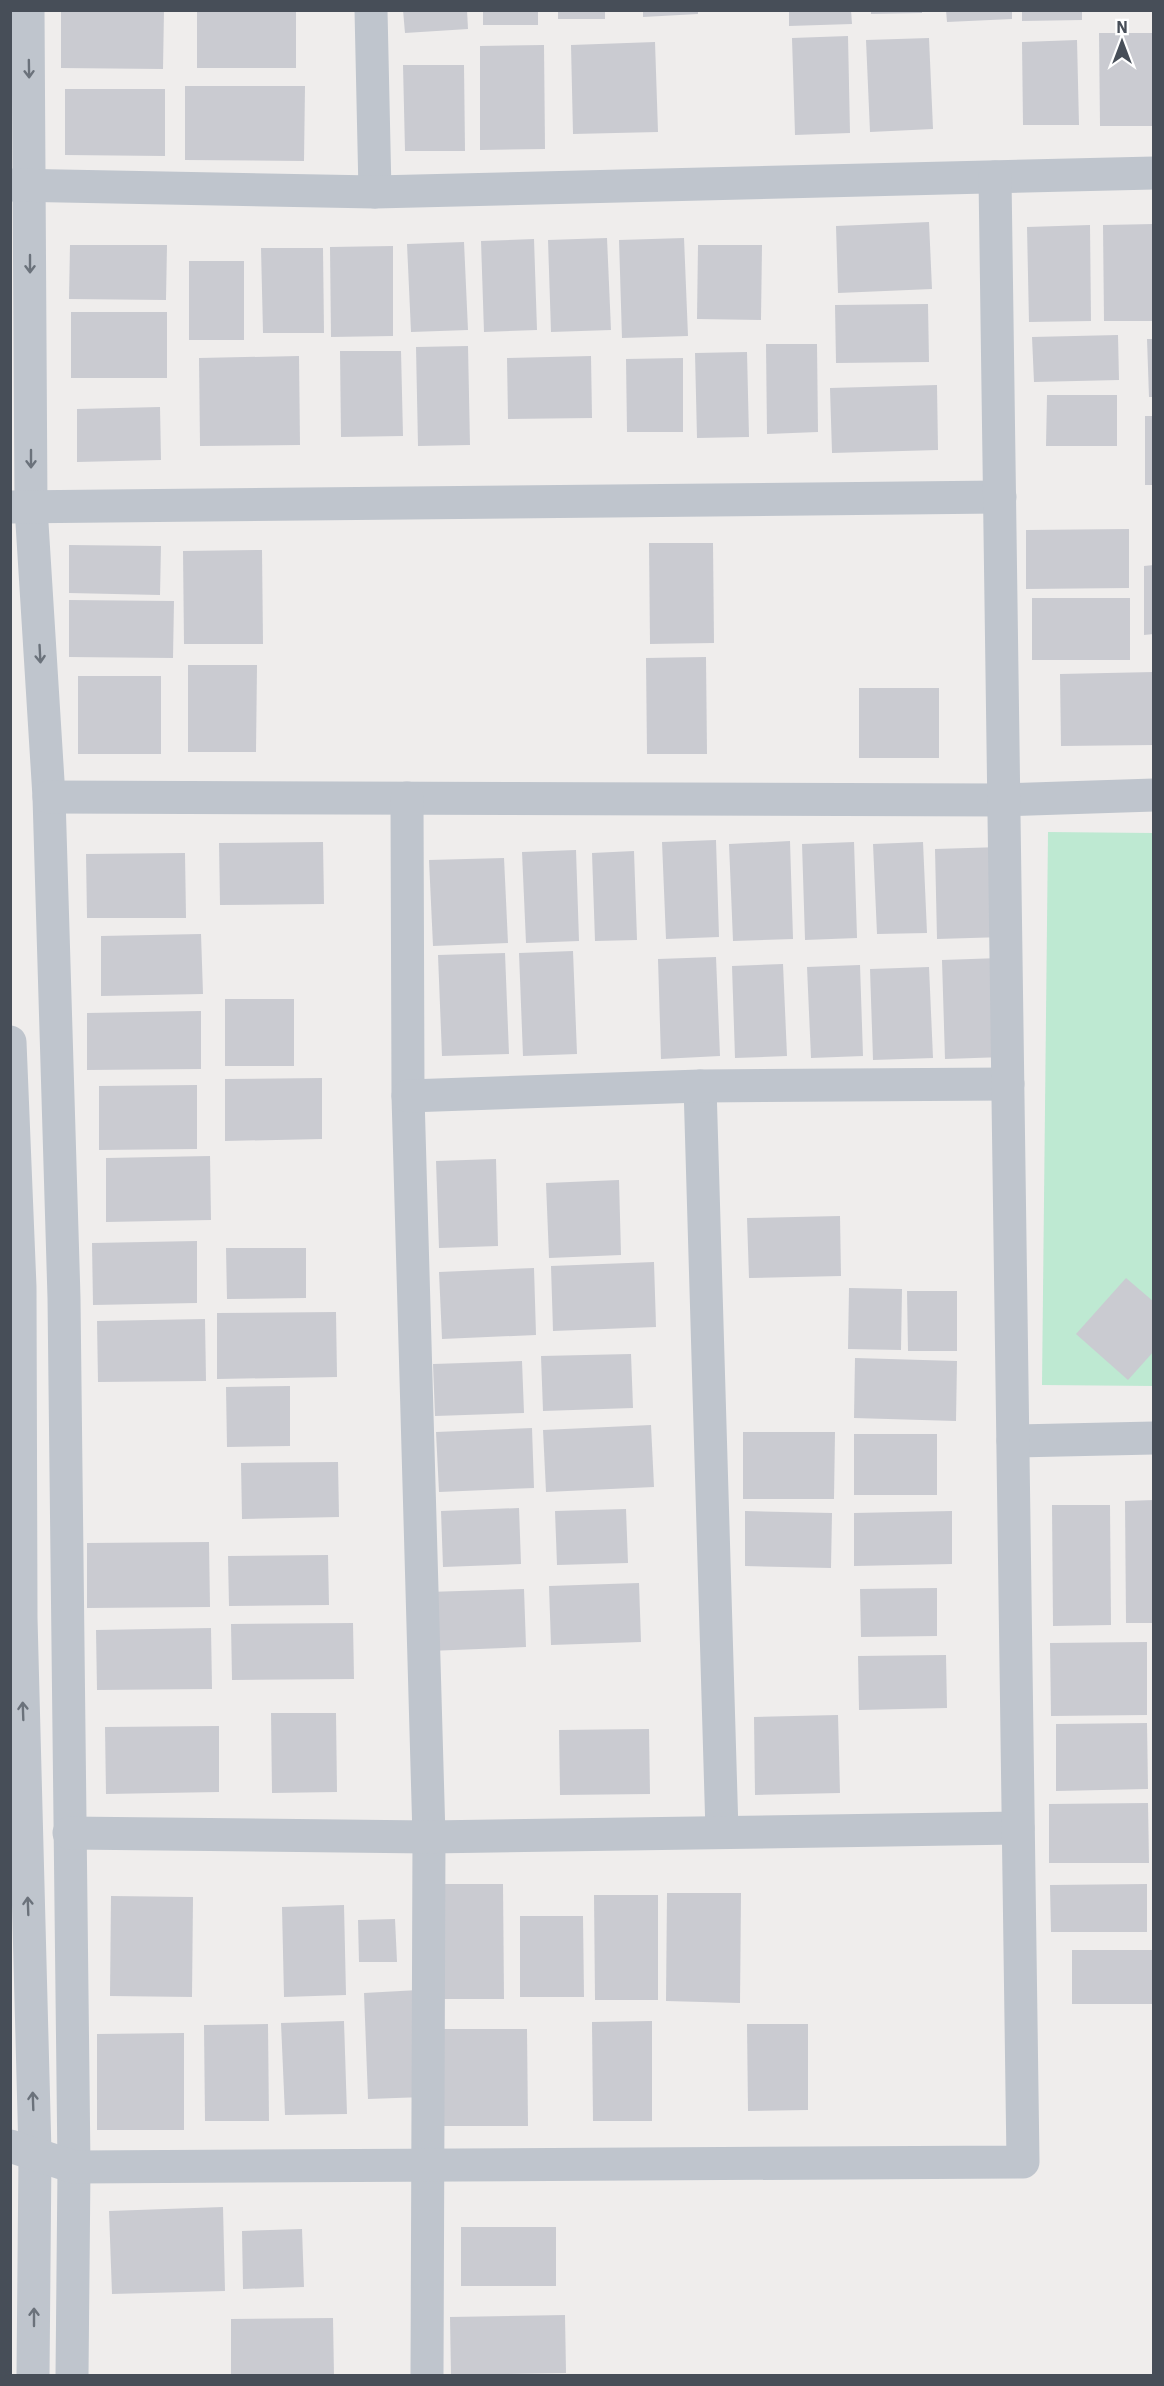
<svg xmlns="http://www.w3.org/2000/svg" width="1164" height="2386" font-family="'IBM Plex Sans',sans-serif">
<rect width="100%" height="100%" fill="#efedec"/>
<!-- green -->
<polygon fill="#bee9d2" points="1048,832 1153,833 1153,1386 1042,1385"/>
<!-- building -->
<g fill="#cacbd1">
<polygon points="61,10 164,10 163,69 61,68"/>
<rect x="197" y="10" width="99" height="58"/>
<polygon points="403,10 467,10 468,29 405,33"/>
<rect x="483" y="10" width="55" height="15"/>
<rect x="558" y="10" width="47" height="9"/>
<polygon points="643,10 698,10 698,14 643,17"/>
<polygon points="789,10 851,10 852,24 789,26"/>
<polygon points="871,10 922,10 922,13 871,14"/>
<polygon points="946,10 1012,10 1012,19 947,22"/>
<polygon points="1022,10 1082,10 1082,20 1022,21"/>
<polygon points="1099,33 1154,33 1154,126 1100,126"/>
<polygon points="848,36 850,133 795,135 792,38"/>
<polygon points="929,38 933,129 870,132 866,40"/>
<polygon points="1077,40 1079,125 1023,125 1022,42"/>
<polygon points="655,42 658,132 573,134 571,45"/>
<polygon points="544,45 545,149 480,150 480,46"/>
<polygon points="403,65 464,65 465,151 405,151"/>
<polygon points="185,86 305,86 304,161 185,160"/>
<polygon points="65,89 165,89 165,156 65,155"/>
<polygon points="929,222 932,289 838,293 836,226"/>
<polygon points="1154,224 1154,321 1104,321 1103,225"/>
<polygon points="1090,225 1091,321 1029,322 1027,227"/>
<polygon points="607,238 611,330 551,332 548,240"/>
<polygon points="684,238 688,336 622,338 619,240"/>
<polygon points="534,239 537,330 484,332 481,241"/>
<polygon points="464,242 468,330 411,332 407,244"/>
<polygon points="70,245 167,245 166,300 69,299"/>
<polygon points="698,245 762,245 761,320 697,319"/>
<polygon points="393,246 393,336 331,337 330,247"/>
<polygon points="261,248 323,248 324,333 263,333"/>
<rect x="189" y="261" width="55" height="79"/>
<polygon points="928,304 929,362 836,363 835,305"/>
<rect x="71" y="312" width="96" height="66"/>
<polygon points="1118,335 1119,380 1034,382 1032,337"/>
<polygon points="1147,339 1154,339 1154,397 1149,397"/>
<polygon points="766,344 817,344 818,432 767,434"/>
<polygon points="468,346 470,445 418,446 416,347"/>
<polygon points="340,351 401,351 403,436 341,437"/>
<polygon points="747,352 749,437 697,438 695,353"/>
<polygon points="299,356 300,445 200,446 199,358"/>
<polygon points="591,356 592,418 508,419 507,358"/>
<polygon points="683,358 683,432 627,432 626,359"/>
<polygon points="937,385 938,450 832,453 830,388"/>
<polygon points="1047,395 1117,395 1117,446 1046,446"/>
<polygon points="160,407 161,460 77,462 77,409"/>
<rect x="1145" y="416" width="9" height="69"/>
<polygon points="1129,529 1129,588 1026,589 1026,530"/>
<polygon points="649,543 713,543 714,643 650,644"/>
<polygon points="69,545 161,546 160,595 69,593"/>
<polygon points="262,550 263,644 184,644 183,551"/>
<polygon points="1154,565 1154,634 1144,635 1144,566"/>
<rect x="1032" y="598" width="98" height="62"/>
<polygon points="69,600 174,601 173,658 69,657"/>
<polygon points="706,657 707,754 647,754 646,658"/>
<polygon points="188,665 257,665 256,752 188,752"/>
<polygon points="1154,672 1154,745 1061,746 1060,674"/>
<rect x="78" y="676" width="83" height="78"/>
<rect x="859" y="688" width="80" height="70"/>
<polygon points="716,840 719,937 666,939 662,842"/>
<polygon points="790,841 793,939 733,941 729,844"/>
<polygon points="323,842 324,904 220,905 219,843"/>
<polygon points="854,842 857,938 805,940 802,844"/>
<polygon points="923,842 927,933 877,934 873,844"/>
<polygon points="1001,847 1004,937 937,939 935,849"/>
<polygon points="576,850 579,941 526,943 522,852"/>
<polygon points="634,851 637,940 595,941 592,853"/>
<polygon points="185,853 186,918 87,918 86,854"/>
<polygon points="504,858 508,943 433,946 429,860"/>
<polygon points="201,934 203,994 101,996 101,936"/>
<polygon points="573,951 577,1054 523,1056 519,953"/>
<polygon points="505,953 509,1054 442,1056 438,955"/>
<polygon points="716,957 720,1056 661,1059 658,959"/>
<polygon points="1000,958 1004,1057 945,1059 942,960"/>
<polygon points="783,964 787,1056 735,1058 732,966"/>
<polygon points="860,965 863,1056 811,1058 807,967"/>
<polygon points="929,967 933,1058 873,1060 870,969"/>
<rect x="225" y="999" width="69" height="67"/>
<polygon points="201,1011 201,1069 87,1070 87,1013"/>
<polygon points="322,1078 322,1139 225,1141 225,1079"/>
<polygon points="197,1085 197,1149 99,1150 99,1086"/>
<polygon points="210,1156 211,1220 106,1222 106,1158"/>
<polygon points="496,1159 498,1246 439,1248 436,1161"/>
<polygon points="619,1180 621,1255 549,1258 546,1183"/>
<polygon points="840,1216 841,1276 749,1278 747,1218"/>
<polygon points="197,1241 197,1303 93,1305 92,1243"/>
<polygon points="226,1248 306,1248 306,1298 227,1299"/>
<polygon points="654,1262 656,1327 553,1331 551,1266"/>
<polygon points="534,1268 536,1335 442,1339 439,1272"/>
<polygon points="1126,1278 1154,1302 1154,1351 1128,1380 1076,1334"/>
<polygon points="849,1288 902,1289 901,1350 848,1349"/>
<polygon points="907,1291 957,1291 957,1351 908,1351"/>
<polygon points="336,1312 337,1377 217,1379 217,1313"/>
<polygon points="205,1319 206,1381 98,1382 97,1321"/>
<polygon points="631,1354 633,1408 543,1411 541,1356"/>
<polygon points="855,1358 957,1361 956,1421 854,1418"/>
<polygon points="522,1361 524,1413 435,1416 433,1364"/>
<polygon points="290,1386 290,1446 227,1447 226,1387"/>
<polygon points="651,1425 654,1487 546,1492 543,1430"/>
<polygon points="532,1428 534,1488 439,1492 436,1432"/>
<polygon points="743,1432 835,1432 834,1499 743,1499"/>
<rect x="854" y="1434" width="83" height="61"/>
<polygon points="338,1462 339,1517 242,1519 241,1463"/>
<polygon points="1154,1500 1154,1623 1126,1623 1125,1501"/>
<polygon points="1052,1505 1110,1505 1111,1625 1053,1626"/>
<polygon points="519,1508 521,1564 443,1567 441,1511"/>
<polygon points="626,1509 628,1563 557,1565 555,1511"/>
<polygon points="745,1511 832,1513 831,1568 745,1566"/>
<polygon points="952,1511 952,1564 854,1566 854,1513"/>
<polygon points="209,1542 210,1607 87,1608 87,1543"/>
<polygon points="328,1555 329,1605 229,1606 228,1556"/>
<polygon points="639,1583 641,1642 551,1645 549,1586"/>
<polygon points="937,1588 937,1636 861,1637 860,1589"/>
<polygon points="524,1589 526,1647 429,1651 427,1592"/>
<polygon points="353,1623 354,1679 232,1680 231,1624"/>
<polygon points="211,1628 212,1689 97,1690 96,1630"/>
<polygon points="1147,1642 1147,1715 1051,1716 1050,1643"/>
<polygon points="946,1655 947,1708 859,1710 858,1656"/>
<polygon points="271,1713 336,1713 337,1792 272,1793"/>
<polygon points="838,1715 840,1793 755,1795 754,1717"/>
<polygon points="1147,1723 1148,1789 1056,1791 1056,1724"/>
<polygon points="219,1726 219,1792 106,1794 105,1727"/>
<polygon points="649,1729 650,1794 560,1795 559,1730"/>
<polygon points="1148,1803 1149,1863 1049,1863 1049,1804"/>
<polygon points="443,1884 503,1884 504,1999 444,1999"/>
<polygon points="1147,1884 1147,1932 1051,1932 1050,1885"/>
<polygon points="667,1893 741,1893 740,2003 666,2001"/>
<polygon points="594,1895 658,1895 658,2000 595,2000"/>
<polygon points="111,1896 193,1897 192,1997 110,1996"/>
<polygon points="344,1905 346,1995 284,1997 282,1907"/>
<polygon points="520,1916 583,1916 584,1997 520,1997"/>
<polygon points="395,1919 397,1962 359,1962 358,1920"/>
<rect x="1072" y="1950" width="82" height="54"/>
<polygon points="419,1990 424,2097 368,2099 364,1993"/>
<polygon points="344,2021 347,2114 285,2115 281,2023"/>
<polygon points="652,2021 652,2121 593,2121 592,2022"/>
<polygon points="268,2024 269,2121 205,2121 204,2025"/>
<polygon points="747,2024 808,2024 808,2110 748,2111"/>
<polygon points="439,2029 527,2029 528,2126 440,2126"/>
<polygon points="184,2033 184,2130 97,2130 97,2034"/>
<polygon points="223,2207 225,2291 112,2294 109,2211"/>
<rect x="461" y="2227" width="95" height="59"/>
<polygon points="302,2229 304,2287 243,2289 242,2231"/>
<polygon points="565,2315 566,2373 451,2375 450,2317"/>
<polygon points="333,2318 334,2376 231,2376 231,2319"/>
</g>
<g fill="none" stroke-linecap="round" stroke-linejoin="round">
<!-- street -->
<g stroke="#bfc5cd" stroke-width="33">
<polyline points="28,10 31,507 49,797 64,1298 74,2167 72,2376"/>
<polyline points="371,10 375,192"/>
<polyline points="10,185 375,192 1154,173"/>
<polyline points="10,507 1000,497"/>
<polyline points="49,797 1004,800 1154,795"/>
<polyline points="407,798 408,1096 429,1837 427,2376"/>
<polyline points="10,1042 20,1287 21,1618 35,2153 33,2376"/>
<polyline points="700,1086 722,1832"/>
<polyline points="408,1096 700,1086 1008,1084"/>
<polyline points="1013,1441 1154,1438"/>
<polyline points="69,1833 429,1837 1018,1828"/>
<polyline points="10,2146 74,2167 1023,2162 995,177"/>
</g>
</g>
<!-- one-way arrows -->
<defs><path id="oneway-shaft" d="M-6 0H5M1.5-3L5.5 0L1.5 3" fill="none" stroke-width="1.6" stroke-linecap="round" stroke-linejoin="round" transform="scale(1.5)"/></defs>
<g stroke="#6b727b">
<use href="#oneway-shaft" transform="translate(29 69) rotate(89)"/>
<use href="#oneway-shaft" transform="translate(30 264) rotate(90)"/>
<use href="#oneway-shaft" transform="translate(31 459) rotate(90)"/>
<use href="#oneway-shaft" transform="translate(40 654) rotate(87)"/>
<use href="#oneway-shaft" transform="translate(23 1711) rotate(-92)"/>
<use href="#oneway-shaft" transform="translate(28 1906) rotate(-92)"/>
<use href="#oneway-shaft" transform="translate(33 2101) rotate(-92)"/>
<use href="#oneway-shaft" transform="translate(34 2317) rotate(-90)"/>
</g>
<!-- border -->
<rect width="1164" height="2386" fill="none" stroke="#474e58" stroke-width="24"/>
<!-- north arrow -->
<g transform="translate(1122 42)" stroke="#ffffff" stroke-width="4.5" paint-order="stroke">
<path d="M0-4.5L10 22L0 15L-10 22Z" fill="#474e58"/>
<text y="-9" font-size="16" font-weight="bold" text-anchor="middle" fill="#474e58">N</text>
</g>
</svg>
